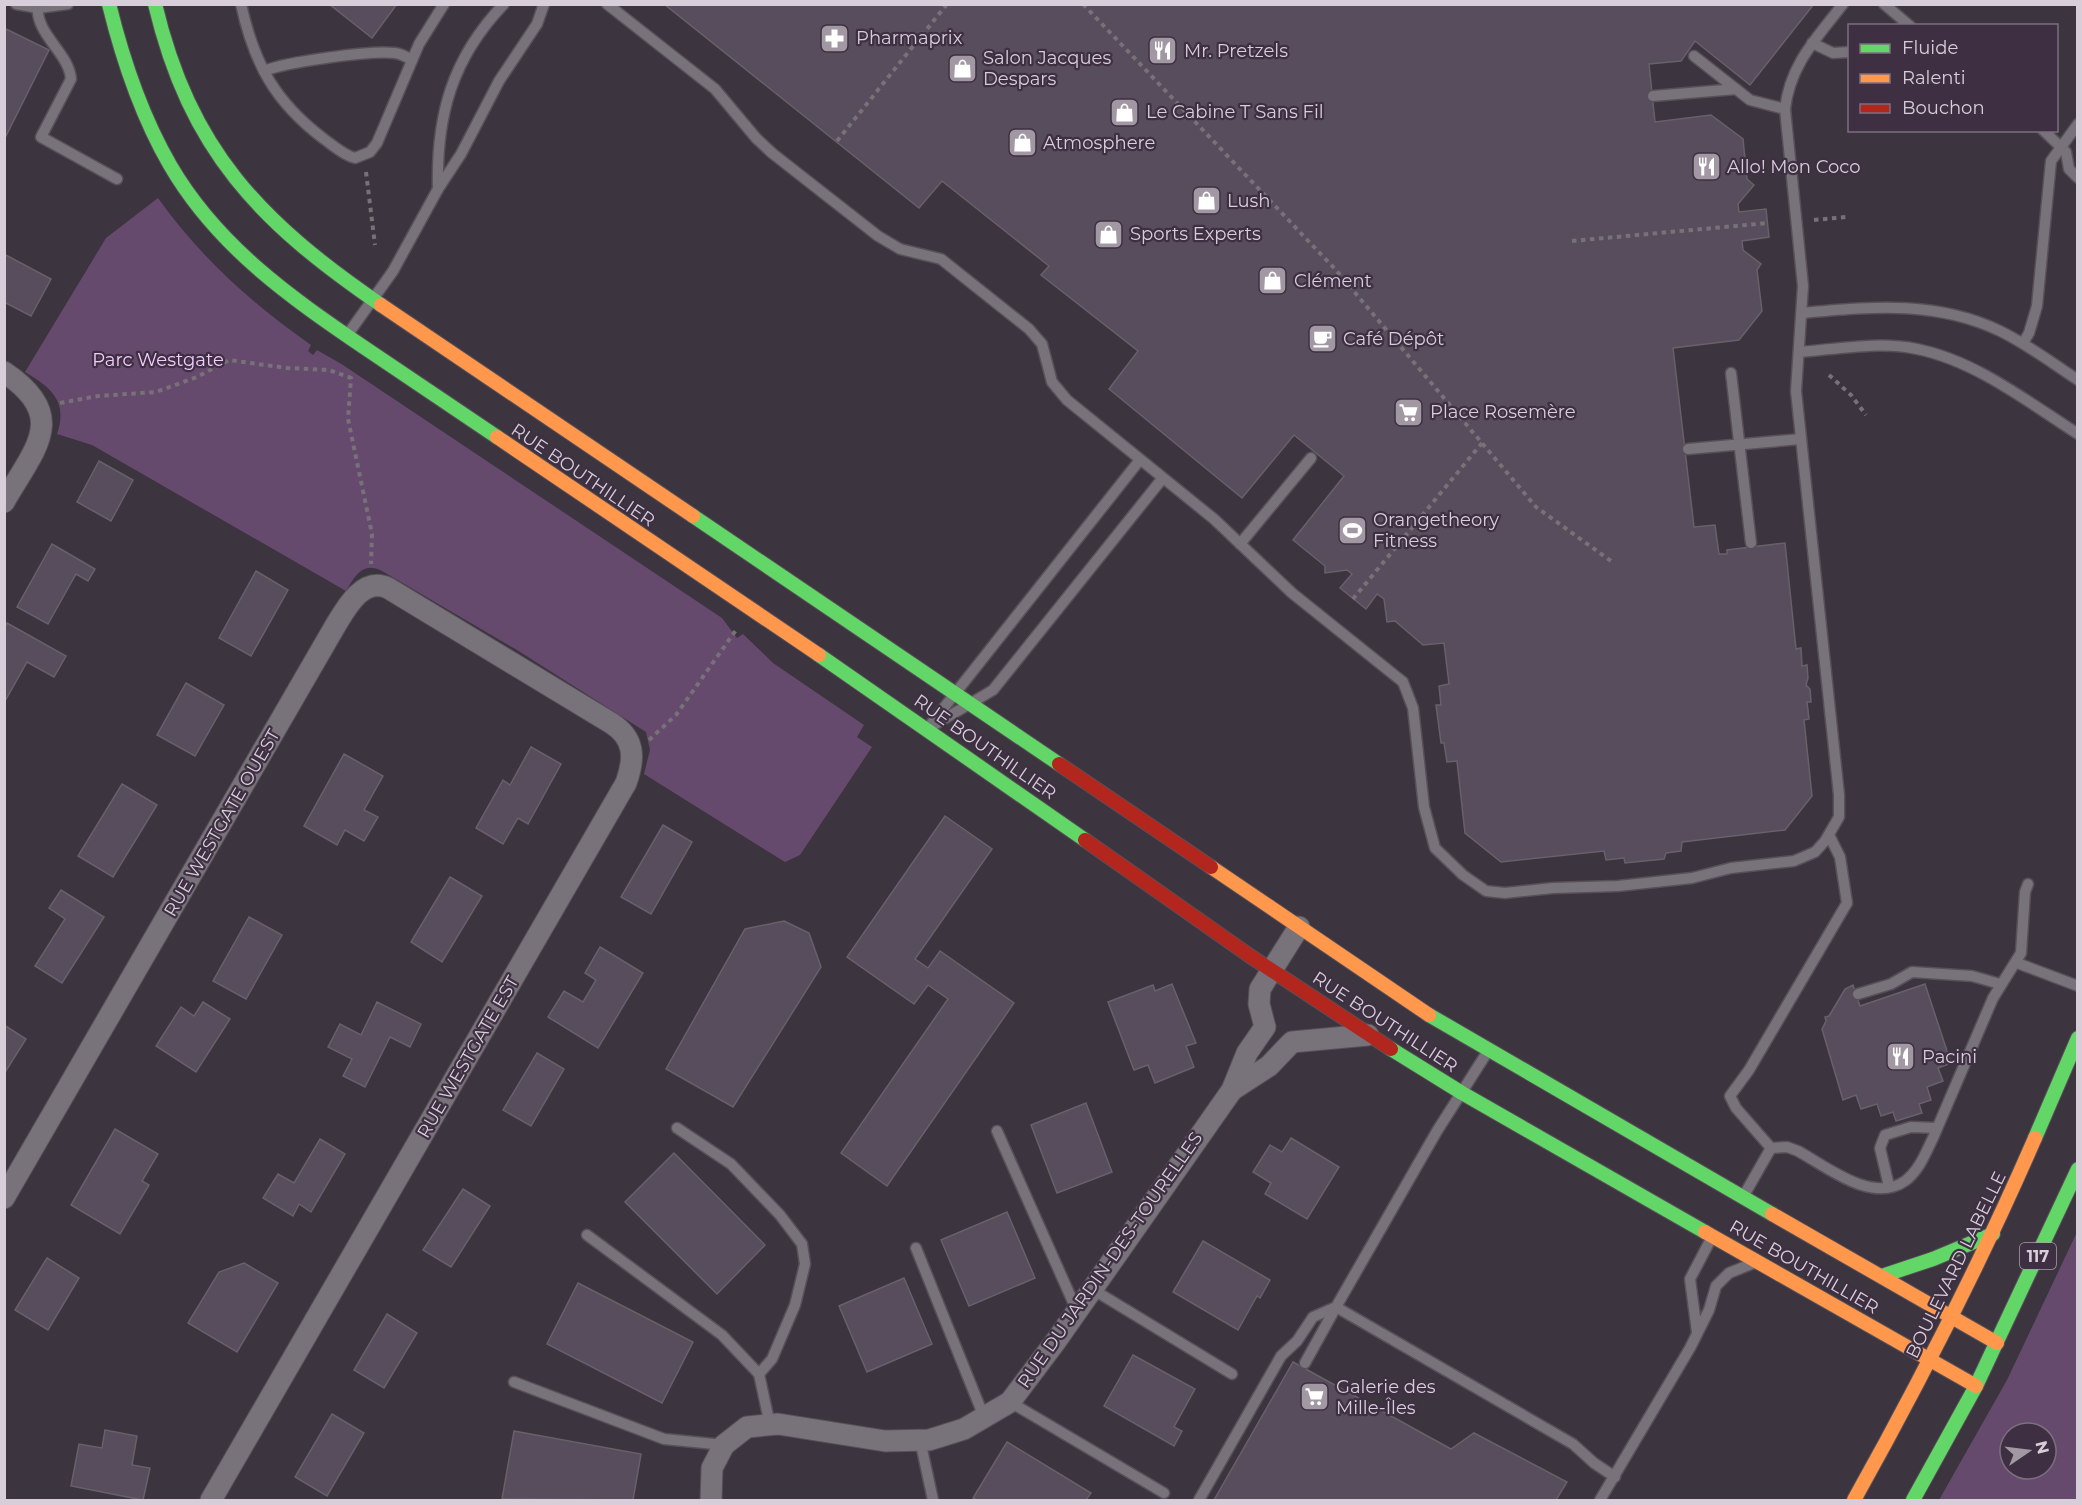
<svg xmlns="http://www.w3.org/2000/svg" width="2082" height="1505" font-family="Montserrat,sans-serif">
<rect width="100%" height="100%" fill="#3c343e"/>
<!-- green -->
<g fill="#664a6e" fill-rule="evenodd">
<path d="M 158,198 C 201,258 251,303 311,345 L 308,351 L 313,355 L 317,350 L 343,365 L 722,618 L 737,638 L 743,634 L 773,663 L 864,725 L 857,737 L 872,747 L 800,855 L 785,862 L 644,774 L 650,750 L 646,732 L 517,650 L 382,571 C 363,561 355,576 346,591 L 92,445 L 57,434 C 68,402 52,388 25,372 L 106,238 Z"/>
<path d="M 2077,1232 L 2077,1500 L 1939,1500 L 2007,1380 ZM 2010,1433 L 2046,1433 L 2046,1469 L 2010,1469 Z"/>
</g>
<!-- building -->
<g fill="#584d5c" stroke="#676169" stroke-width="1.5">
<polygon points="329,4 397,4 372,38"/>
<polygon points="664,4 1814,4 1750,85 1695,41 1681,61 1649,64 1655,122 1711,115 1743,139 1747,179 1754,185 1738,204 1739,212 1766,209 1769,237 1742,241 1743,250 1761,264 1757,270 1762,311 1739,340 1673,348 1694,527 1715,525 1719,554 1727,554 1727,550 1785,543 1796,649 1801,648 1802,666 1807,665 1808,678 1806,685 1810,689 1811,702 1807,702 1809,719 1804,720 1812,796 1785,830 1682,842 1681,851 1666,853 1664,859 1625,863 1624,858 1606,860 1604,851 1501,862 1465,833 1457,761 1447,762 1444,743 1441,743 1436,705 1441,705 1439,686 1449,684 1444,643 1423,645 1395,621 1387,622 1384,599 1377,594 1366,609 1340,588 1352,574 1347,570 1325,573 1325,566 1293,540 1344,476 1294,435 1242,498 1109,389 1138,351 1041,275 1049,266 942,181 919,208"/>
<polygon points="4,28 49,50 4,140"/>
<polygon points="4,254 51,279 31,316 4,302"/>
<polygon points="99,461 133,480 111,521 77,502"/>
<polygon points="52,544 95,569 88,581 76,574 48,624 17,607"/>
<polygon points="256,571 288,590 251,656 219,638"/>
<polygon points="7,623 66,656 54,677 27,662 4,703 4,628"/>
<polygon points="186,683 224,705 195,756 157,735"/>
<polygon points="531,747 561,764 528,824 518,818 503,844 476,828 503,780 510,785"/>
<polygon points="344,754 383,776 364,810 378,817 364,841 345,830 337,845 304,826"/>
<polygon points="122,784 157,805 113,877 78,856"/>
<polygon points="945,816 992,849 915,959 928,968 940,951 1014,1003 887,1186 841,1153 948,999 928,985 914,1004 847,957"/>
<polygon points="663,825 692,842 651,914 621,897"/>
<polygon points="450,877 482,896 442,962 411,942"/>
<polygon points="61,890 104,917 62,983 35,966 65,919 49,908"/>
<polygon points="249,917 282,935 246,999 213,981"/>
<polygon points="784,921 809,933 821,967 733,1107 666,1069 745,929"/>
<polygon points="600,947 643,973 598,1048 548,1017 564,991 583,1002 596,980 585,973"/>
<polygon points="1172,984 1196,1043 1186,1046 1194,1067 1155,1083 1148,1065 1134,1070 1108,1002 1153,985 1155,991"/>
<polygon points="1925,984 1951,1063 1938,1068 1943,1081 1927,1087 1931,1100 1919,1104 1922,1113 1896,1121 1893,1112 1881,1116 1877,1104 1861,1109 1856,1095 1843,1100 1822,1029 1826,1021 1825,1017 1829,1016 1845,989 1853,985 1860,1006"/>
<polygon points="203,1002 230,1019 196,1072 156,1046 181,1007 194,1016"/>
<polygon points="377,1002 421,1024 410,1047 390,1037 365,1087 343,1076 352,1059 328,1047 340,1024 361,1035"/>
<polygon points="4,1025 26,1039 4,1074"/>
<polygon points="537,1053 564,1069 531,1126 503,1110"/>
<polygon points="1086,1103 1112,1172 1057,1193 1031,1125"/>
<polygon points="115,1129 158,1154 142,1181 149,1185 120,1234 71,1205"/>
<polygon points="1291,1138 1339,1167 1307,1219 1265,1194 1271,1183 1253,1172 1270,1145 1282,1152"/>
<polygon points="320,1139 345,1154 311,1212 299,1204 293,1216 263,1198 278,1174 294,1183"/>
<polygon points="674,1153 765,1245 717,1294 625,1202"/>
<polygon points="463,1189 490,1206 451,1267 423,1250"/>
<polygon points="1007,1212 1035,1278 969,1306 941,1240"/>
<polygon points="1203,1241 1270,1280 1260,1298 1257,1296 1238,1330 1173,1292"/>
<polygon points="47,1258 79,1278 48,1330 15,1310"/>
<polygon points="244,1263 278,1283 237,1352 188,1323 219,1272"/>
<polygon points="904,1278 932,1344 867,1372 839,1306"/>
<polygon points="578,1283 693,1342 662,1403 547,1344"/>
<polygon points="387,1314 417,1333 384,1388 354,1370"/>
<polygon points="1133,1355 1195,1389 1174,1427 1182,1431 1174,1446 1104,1406"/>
<polygon points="1293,1362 1451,1449 1474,1433 1567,1482 1556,1500 1214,1500"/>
<polygon points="332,1414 364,1433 327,1496 295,1477"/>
<polygon points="105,1430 137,1436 132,1465 150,1468 143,1500 71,1486 79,1444 102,1448"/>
<polygon points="514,1431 641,1454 633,1500 502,1499"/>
<polygon points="1007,1442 1091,1493 1086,1500 977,1500 973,1498"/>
</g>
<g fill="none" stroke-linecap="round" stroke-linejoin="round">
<defs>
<g id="lane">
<polyline points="16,4 38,8 68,4"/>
<path d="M 38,4 C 34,34 69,52 71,79 L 41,137 L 117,179"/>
<path d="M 241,4 C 254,64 275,102 324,139 C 334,146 343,155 355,158 L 370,152 L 377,143 L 419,44 L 444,4"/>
<path d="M 607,4 L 715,89 L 756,138 L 772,153 L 878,236 L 900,249 L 941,259 L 1029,329 L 1042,344 L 1052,382 L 1067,400 L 1214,519 L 1292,593 L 1403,682 L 1413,708 L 1424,807 L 1435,848 L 1463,875 L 1486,891 L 1505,893 L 1553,888 L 1618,886 L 1692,878 L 1731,868 L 1794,861 L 1815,852 L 1825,841 L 1839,817 L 1839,795 L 1796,391 L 1803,286 L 1785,109 C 1790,64 1817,38 1843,4"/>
<polyline points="1884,4 1910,26"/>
<polyline points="1812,43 1833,53 1850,52"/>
<polyline points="1694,56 1750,100 1785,109"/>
<path d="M 264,71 C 286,62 371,50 395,53 C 401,54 407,57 412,60"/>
<polyline points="1653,96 1736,89"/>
<polyline points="2043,130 2066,152 2069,169 2078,178"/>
<path d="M 438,189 C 436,116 452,58 504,4"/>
<path d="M 1802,313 C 1871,307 1935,300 2000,331 C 2027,344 2052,363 2078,380"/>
<polyline points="348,334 393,271 438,189 461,154 499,81 537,24 544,4"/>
<polyline points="2023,343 2029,333 2037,306 2051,161 2078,124"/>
<path d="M 1799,352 C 1838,349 1879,341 1917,349 C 1976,361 2028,402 2078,434"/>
<polyline points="1731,373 1751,543"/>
<polyline points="1688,449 1801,439"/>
<polyline points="1240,544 1311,458"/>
<polyline points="931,724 1139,461"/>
<polyline points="929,728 993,690 1162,479"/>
<polyline points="2017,963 2078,986"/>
<polyline points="1858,994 1891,984 1912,972 1972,976 2000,984"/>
<polyline points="1488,1051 1437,1131 1336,1307 1573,1444 1594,1463 1615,1477"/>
<polyline points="677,1128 731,1164 780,1215 802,1244 805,1264 795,1305 772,1359 759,1374"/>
<polyline points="997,1131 1077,1311"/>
<path d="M 1771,1148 L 1787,1147 L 1798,1151 C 1827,1167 1872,1204 1905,1181 C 1919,1171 1926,1152 1933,1138 L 1993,998 L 2021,953 L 2025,892 L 2028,884"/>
<polyline points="1889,1186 1880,1148 1885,1135 1911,1127 1937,1128"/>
<polyline points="1743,1197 1771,1148 1736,1108 1730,1096 1749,1070 1847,903 1840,857 1829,835"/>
<polyline points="587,1235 722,1335 759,1374 770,1425"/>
<polyline points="916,1248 984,1417"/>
<polyline points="1092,1289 1232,1374"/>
<polyline points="1697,1332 1690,1279 1712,1237"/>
<polyline points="1305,1363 1336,1307"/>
<polyline points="514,1382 664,1439 724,1445"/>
<polyline points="1010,1402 1164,1493"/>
<polyline points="920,1440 933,1500"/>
<polyline points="1199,1500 1281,1356 1297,1341 1313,1317 1336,1307"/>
<polyline points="1600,1500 1690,1348 1709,1310 1716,1286 1729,1273 1754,1263"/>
</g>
<g id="street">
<path d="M 4,372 C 70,416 35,448 4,502"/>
<polyline points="1232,1090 1269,1066 1292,1042 1368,1035"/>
<path d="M 4,1198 L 334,628 C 345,610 362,576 388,588 L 611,723 C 635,738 635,758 626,783 L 211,1500"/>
<polyline points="711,1500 712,1468 724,1445 747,1427 778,1424 885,1441 929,1440 964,1429 1010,1402 1056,1341 1232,1090 1247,1053 1265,1027 1259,1004 1260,989 1299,927"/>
</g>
<g id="fast">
<path d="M 109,4 C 123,61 141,115 170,165 C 217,246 290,297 365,348 C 409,378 453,407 497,437"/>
<path d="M 155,4 C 190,151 260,222 381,305"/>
<polyline points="693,516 1059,764"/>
<polyline points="819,655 1085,840"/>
<polyline points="1429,1015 1772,1214"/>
<polyline points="1391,1049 1462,1093 1705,1232"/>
<polyline points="2035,1138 2078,1038"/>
<polyline points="1882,1276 1933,1259 1993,1234"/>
<polyline points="1913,1500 1976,1386 2078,1169"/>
</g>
<g id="slow">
<polyline points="381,305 693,516"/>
<polyline points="497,437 819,655"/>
<polyline points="1211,867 1429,1015"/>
<polyline points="1772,1214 1997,1343"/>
<polyline points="1705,1232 1976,1386"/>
<path d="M 1854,1500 C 1920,1382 1981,1262 2035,1138"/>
</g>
<g id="jam">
<polyline points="1059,764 1211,867"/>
<polyline points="1085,840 1250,956 1391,1049"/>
</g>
</defs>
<!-- lane casing -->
<use href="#lane" stroke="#575058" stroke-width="13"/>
<!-- street casing -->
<use href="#street" stroke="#575058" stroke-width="23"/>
<!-- fast casing -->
<use href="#fast" stroke="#575058" stroke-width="16"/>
<!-- slow casing -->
<use href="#slow" stroke="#575058" stroke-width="16"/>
<!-- jam casing -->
<use href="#jam" stroke="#575058" stroke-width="16"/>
<!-- path -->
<g stroke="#777178" stroke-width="4" stroke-dasharray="4.5 4.5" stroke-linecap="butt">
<polyline points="1083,4 1335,269 1536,507 1611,561"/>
<polyline points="837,141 947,4"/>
<polyline points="366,172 375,245"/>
<polyline points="1814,220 1846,217"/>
<polyline points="1572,241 1768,223"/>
<polyline points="1829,375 1851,395 1866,415"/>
<polyline points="60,403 98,396 156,392 197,377 229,360 287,368 329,370 351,378 348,419 372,534 371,564"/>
<polyline points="1353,599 1482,443"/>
<polyline points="649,740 676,715 736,630"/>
</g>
<!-- lane -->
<use href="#lane" stroke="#78727a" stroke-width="10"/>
<!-- street -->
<use href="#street" stroke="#78727a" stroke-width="21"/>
<!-- fast -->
<use href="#fast" stroke="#63d668" stroke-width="14"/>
<!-- slow -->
<use href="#slow" stroke="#ff974d" stroke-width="14"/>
<!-- jam -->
<use href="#jam" stroke="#b3261e" stroke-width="14"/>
</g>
<!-- icons -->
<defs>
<symbol id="pharmacy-square" viewBox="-11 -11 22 22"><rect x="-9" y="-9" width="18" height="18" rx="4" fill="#a198a3" stroke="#3e3042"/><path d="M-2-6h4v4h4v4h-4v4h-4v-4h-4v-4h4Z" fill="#fff"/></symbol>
<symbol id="restaurant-square" viewBox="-11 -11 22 22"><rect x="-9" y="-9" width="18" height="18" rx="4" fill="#a198a3" stroke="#3e3042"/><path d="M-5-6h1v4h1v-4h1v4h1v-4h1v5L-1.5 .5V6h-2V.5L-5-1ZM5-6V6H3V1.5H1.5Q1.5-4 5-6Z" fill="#fff"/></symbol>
<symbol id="shop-square" viewBox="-11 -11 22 22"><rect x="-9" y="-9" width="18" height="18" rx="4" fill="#a198a3" stroke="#3e3042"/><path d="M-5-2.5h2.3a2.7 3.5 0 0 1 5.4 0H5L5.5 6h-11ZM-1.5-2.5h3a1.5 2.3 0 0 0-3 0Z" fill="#fff"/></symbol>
<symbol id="cafe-square" viewBox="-11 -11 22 22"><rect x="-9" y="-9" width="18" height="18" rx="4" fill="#a198a3" stroke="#3e3042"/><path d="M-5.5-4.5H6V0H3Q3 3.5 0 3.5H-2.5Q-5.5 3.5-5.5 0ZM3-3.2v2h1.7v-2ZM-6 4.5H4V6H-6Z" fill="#fff"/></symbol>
<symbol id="supermarket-square" viewBox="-11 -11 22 22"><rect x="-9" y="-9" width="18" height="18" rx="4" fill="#a198a3" stroke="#3e3042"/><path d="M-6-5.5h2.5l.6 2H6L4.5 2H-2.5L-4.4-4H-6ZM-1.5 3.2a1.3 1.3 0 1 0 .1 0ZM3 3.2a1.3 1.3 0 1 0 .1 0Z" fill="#fff"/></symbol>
<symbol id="stadium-square" viewBox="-11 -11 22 22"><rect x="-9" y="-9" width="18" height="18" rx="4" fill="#a198a3" stroke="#3e3042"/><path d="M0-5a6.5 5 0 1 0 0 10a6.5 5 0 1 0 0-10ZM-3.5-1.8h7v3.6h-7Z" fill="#fff"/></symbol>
</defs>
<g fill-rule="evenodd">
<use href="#pharmacy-square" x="818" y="22" width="33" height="33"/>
<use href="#restaurant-square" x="1146" y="34" width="33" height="33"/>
<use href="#shop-square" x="946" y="52" width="33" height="33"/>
<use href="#shop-square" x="1108" y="96" width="33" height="33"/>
<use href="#shop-square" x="1006" y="126" width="33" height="33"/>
<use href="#restaurant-square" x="1690" y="150" width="33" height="33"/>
<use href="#shop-square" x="1190" y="184" width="33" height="33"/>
<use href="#shop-square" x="1092" y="218" width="33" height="33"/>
<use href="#shop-square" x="1256" y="264" width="33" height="33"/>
<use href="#cafe-square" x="1306" y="322" width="33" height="33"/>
<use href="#supermarket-square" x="1392" y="396" width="33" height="33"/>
<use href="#stadium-square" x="1336" y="514" width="33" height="33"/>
<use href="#restaurant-square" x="1884" y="1040" width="33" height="33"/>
<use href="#supermarket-square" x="1298" y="1380" width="33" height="33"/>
</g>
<g text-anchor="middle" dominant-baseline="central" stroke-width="4.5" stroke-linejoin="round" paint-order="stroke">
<!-- shield labels -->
<rect fill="#3e3042" stroke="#a99fac" stroke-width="1.5" x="2020" y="1243" width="36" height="26" rx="4.5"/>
<g font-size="16" font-weight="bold" fill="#d7ceda">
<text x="2038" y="1256">117</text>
</g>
<!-- poi labels -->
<g font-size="18" fill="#d7ceda" stroke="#3e3042" text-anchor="start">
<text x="856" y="38">Pharmaprix</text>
<text x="1184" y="51">Mr. Pretzels</text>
<text x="983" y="58">Salon Jacques<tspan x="983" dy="21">Despars</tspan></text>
<text x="1146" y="112">Le Cabine T Sans Fil</text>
<text x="1043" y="143">Atmosphere</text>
<text x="1727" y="167">Allo! Mon Coco</text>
<text x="1227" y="201">Lush</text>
<text x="1130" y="234">Sports Experts</text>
<text x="1294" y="281">Clément</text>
<text x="1343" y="339">Café Dépôt</text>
<text x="1430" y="412">Place Rosemère</text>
<text x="1373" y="520">Orangetheory<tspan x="1373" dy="21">Fitness</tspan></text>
<text x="1922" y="1057">Pacini</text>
<text x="1336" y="1387">Galerie des<tspan x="1336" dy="21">Mille-Îles</tspan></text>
</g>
<!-- park labels -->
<g font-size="18" fill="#f3ccfe" stroke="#3e3042">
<text x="158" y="360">Parc Westgate</text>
</g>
<!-- street labels -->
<g font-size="18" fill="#d7ceda" stroke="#3e3042">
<text transform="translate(583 475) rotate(34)">RUE BOUTHILLIER</text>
<text transform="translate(985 747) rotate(35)">RUE BOUTHILLIER</text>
<text transform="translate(222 823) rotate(-60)">RUE WESTGATE OUEST</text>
<text transform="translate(1385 1022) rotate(33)">RUE BOUTHILLIER</text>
<text transform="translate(468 1057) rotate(-60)">RUE WESTGATE EST</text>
<text transform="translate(1110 1260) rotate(-55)">RUE DU JARDIN-DES-TOURELLES</text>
<text transform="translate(1956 1265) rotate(-64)">BOULEVARD LABELLE</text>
<text transform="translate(1804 1267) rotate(30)">RUE BOUTHILLIER</text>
</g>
</g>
<!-- border -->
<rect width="2082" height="1505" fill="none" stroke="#d7ceda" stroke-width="12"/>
<!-- legend -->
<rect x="1848" y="24" width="210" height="108" fill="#3e3042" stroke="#7b6f7f" stroke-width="1.5"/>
<rect x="1860" y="44" width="30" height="9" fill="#63d668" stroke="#7b6f7f" stroke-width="1.5"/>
<text x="1902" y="54" font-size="18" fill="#d7ceda">Fluide</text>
<rect x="1860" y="74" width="30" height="9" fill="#ff974d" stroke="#7b6f7f" stroke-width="1.5"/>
<text x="1902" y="84" font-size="18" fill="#d7ceda">Ralenti</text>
<rect x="1860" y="104" width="30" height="9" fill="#b3261e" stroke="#7b6f7f" stroke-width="1.5"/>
<text x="1902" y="114" font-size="18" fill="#d7ceda">Bouchon</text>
<!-- north arrow -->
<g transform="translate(2028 1451) rotate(76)"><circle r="28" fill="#3e3042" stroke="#7b6f7f" stroke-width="1.5"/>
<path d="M0-4.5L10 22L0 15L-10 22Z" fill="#a198a3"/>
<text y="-9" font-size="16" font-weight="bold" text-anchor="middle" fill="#d7ceda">N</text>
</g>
</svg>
